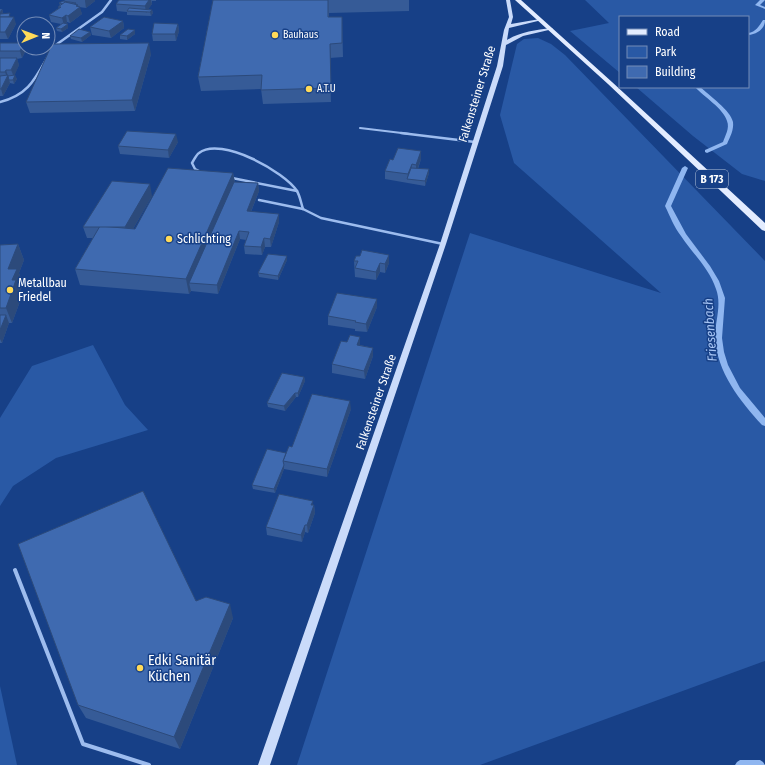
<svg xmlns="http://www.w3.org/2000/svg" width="765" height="765" font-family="'Fira Sans Condensed',sans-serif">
<rect width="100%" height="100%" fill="#174087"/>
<!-- green -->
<g fill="#2959a5">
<polygon points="585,0 765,0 765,181 742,174 693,136 636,87 748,87 748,17 620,17 620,73 570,31 609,23"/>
<polygon points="538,38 551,44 565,55 765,261 765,661 480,765 297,765 470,233 661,293 514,163 500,115 517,44 524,39"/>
<polygon points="93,345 125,405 148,430 56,458 13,486 0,506 0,418 32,366"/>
<polygon points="0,686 17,765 0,765"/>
</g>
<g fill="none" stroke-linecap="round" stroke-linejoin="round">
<!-- stream -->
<g fill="#8fb6f0" fill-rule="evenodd">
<polygon points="760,0 765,0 760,5 765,7 765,9 755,5"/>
<path d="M 763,20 L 765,20 C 765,29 757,34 748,35 L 748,33 C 756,32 759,26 763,20 Z"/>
<path d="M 695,87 L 700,87 C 709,95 731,111 733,122 C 734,130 730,137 727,144 L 707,153 L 705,152 L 705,150 L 723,142 C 725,136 730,128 727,121 C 724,109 703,96 695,87 Z"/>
<path d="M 685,166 L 688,168 L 671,206 L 686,234 L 710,266 L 719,281 L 725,298 L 722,338 L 724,352 L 728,365 L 740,388 L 765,418 L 765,426 L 762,425 C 740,401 717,372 715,338 C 715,321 722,305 716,289 C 709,268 693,254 681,236 C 674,227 670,216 665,206 L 682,168 Z"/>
<polygon points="740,760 760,760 763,762 765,765 735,765 737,762"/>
</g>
<!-- service-far2 -->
<polyline stroke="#9dbcee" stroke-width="2" points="360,128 410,134"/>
<!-- service-far1 -->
<g stroke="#9dbcee" stroke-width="2.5">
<polyline points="401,133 475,142"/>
<path d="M 199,171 L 195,169 L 192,163 C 194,160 196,155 199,153 C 221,136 285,172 297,191 C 300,196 301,203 303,209"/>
<polyline points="232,178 297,191"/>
<polyline points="259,200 303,209 321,218 443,244"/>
</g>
<!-- service -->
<polyline stroke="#9dbcee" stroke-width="4" points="15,570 83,744 149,765"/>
<!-- minor -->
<g stroke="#9dbcee" stroke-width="2.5">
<polyline points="53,47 102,12 111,0"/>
<path d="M 0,102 C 27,95 34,81 47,58"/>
</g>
<!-- secondary -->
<path fill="#cadbfa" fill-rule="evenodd" d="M 506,0 L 510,0 L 513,17 L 511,24 L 540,19 L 542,20 L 509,28 L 507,40 C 520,32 536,30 551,28 L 553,29 L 523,36 L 506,45 L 503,66 L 446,244 L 270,765 L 258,765 L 440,244 L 497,66 L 504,30 L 509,17 Z"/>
<!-- primary -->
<polygon fill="#e3ecff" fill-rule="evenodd" points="515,0 521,0 612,82 765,223 765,231 762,230 608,84"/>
</g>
<!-- wall -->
<g fill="#365b97">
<polygon points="64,0 95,0 95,1 86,8 79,7 82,14 70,23 67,22 65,24 68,24 68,28 62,32 57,31 56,28 61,24 51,22 49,15 59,8 58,7 60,5 59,3 65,1"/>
<polygon points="119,0 156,0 156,1 152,1 152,4 148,9 152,10 153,13 151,16 127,15 127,12 117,11 116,4"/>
<polygon points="213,0 409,0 409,11 329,13 329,17 342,17 343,57 330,58 331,102 263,104 261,89 201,91 198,77"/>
<polygon points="0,9 2,9 3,12 2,14 11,17 16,24 8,39 0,39"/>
<polygon points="123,21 124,28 111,38 92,35 90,27"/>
<polygon points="178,24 179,31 176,41 153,41 152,34"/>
<polygon points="135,30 135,34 127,40 120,39 120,35"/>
<polygon points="90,32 91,35 82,42 71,39 70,36"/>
<polygon points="0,43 26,48 26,50 22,58 17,59 19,65 14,75 17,79 14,84 10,83 3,96 0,96"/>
<polygon points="151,54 135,111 30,113 26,102"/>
<polygon points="178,142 169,158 120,154 118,146"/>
<polygon points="421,159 418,169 429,173 425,186 385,179 385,171 393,160"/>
<polygon points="233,173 235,182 258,183 259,191 251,212 279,214 279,222 271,247 265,247 262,255 245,254 244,246 246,240 240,239 218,294 191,291 189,294 80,285 75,269 93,238 87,238 83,227 152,196 133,229 135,229"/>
<polygon points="18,244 24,260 19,273 23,284 20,291 22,296 12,323 9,323 2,343 0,343 0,245"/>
<polygon points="389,255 389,263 385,273 380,272 376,280 355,277 354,261 360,256"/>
<polygon points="287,260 278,280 259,277 258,273"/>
<polygon points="377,299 377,307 367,332 355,331 355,329 328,325 328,316"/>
<polygon points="360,345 373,348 373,356 365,379 332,373 332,364"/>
<polygon points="304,377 305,381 298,397 296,397 285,411 268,407 267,403"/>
<polygon points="351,409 327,477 284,469 275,493 253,489 252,485 292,447"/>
<polygon points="313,505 314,505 315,513 308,533 305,532 302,542 267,535 266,527"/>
<polygon points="196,601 233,618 180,749 86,718 78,705"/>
</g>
<!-- shaded-wall -->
<g fill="#2c4a7b">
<polygon points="85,0 95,0 95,1 86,8 85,1"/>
<polygon points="149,0 151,0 152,4 146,13 145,6"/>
<polygon points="76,3 77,6 78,5 79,8 80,7 82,14 70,23 68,16 73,5"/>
<polygon points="2,9 3,12 0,17 0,12"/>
<polygon points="152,10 153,13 151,16 150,12"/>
<polygon points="66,15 67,22 64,25 62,18"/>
<polygon points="14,17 16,24 8,39 5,32"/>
<polygon points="123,21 124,28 111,38 109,31"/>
<polygon points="68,24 68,28 62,32 61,29"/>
<polygon points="178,24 179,31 176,41 175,34"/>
<polygon points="135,30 135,34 127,40 127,36"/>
<polygon points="90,32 91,35 82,42 81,38"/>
<polygon points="24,43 24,48 26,48 26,50 22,58 20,51"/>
<polygon points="149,43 151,54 135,111 132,100"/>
<polygon points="330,44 330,58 331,102 331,88"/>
<polygon points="17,58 19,65 14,77 11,70"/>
<polygon points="6,70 10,83 3,96 1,89 7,77 5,72"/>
<polygon points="15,75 17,79 14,84 13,80"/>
<polygon points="176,134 178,142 169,158 168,150"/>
<polygon points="421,151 421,159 416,173 416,165"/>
<polygon points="412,164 411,172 407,179 408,174"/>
<polygon points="429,169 429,173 425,186 425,181"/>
<polygon points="233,173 236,188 189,283 191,291 189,294 186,279"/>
<polygon points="258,183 259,191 248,219 247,211"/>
<polygon points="150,184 152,196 128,238 125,227"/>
<polygon points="279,214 279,222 271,247 270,239"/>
<polygon points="239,231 240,239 218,294 217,285"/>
<polygon points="264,238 265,247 262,255 261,247"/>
<polygon points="18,244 24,260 19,273 23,284 20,291 22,296 12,323 6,308 8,269"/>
<polygon points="389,255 389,263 385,273 385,264"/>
<polygon points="287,256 287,260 278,280 278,276"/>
<polygon points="380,263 380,272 376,280 376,272"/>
<polygon points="377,299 377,307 367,332 366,324"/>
<polygon points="6,315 9,323 2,343 0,339 0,330"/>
<polygon points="360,337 360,345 357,345"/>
<polygon points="373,348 373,356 365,379 364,371"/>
<polygon points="304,377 305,381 298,397 298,393"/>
<polygon points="295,393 296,397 285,411 284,406"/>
<polygon points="350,401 351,409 327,477 327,469"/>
<polygon points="284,465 284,469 275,493 274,489"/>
<polygon points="313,501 313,508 314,505 315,513 308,533 307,525"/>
<polygon points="305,525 305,532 302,542 301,535"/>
<polygon points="230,604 233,618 180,749 174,737"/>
</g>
<!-- building -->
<g fill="#3f6ab0" stroke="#2c4a7b">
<polygon points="119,0 149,0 145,6 116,4"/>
<polygon points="213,0 328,0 328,17 342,17 342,43 330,44 331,88 261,90 262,75 198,77"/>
<polygon points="63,1 76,3 74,4 65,2 63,4 59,3"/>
<polygon points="65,2 78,5 76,6 80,7 68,16 66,15 62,18 49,15 61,7 58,7"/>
<polygon points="129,8 152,10 150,12 127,11"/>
<polygon points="10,13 9,17 0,17 0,14"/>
<polygon points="0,17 14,17 5,32 0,32"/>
<polygon points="104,17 123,21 109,31 90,27"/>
<polygon points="63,23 68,24 61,29 56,28"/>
<polygon points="154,23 178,24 175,34 152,34"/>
<polygon points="79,29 90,32 81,38 70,36"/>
<polygon points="128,29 135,30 127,36 120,35"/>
<polygon points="0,43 24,43 20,51 0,51"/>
<polygon points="149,43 132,100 26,102 52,44"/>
<polygon points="0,58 17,58 11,70 6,70 5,72 0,72"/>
<polygon points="8,75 1,89 0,89 0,76"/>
<polygon points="15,75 13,80 9,80 8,76"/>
<polygon points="127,131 176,134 168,150 118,146"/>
<polygon points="398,148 421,151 416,165 412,164 408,174 385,171 390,159 393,160"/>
<polygon points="168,168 233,173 186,279 75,269 100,226 135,229"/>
<polygon points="411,168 429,169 425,181 407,179"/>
<polygon points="112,181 150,184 125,227 83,227"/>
<polygon points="234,182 258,183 247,211 279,214 270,239 264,238 261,247 244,246 249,232 239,231 217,285 189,283"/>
<polygon points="18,244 8,269 17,269 12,280 16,280 6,308 0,308 0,245"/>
<polygon points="362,250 389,255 385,264 380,263 376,272 355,268 358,261 354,261 356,256 360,256"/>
<polygon points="268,254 287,256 278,276 258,273"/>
<polygon points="337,293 377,299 366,324 355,322 356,321 328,316"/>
<polygon points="0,315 6,315 0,330"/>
<polygon points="350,335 360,337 357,345 373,348 364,371 332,364 341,341 347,342"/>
<polygon points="282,373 304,377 298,393 295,393 284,406 267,403"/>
<polygon points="312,394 350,401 327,469 283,461 289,446 292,447"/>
<polygon points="267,449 286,453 283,461 284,465 274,489 252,485"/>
<polygon points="143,491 196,601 206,597 230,604 174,737 78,705 18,544"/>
<polygon points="279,494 313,501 311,505 314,505 307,525 305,525 301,535 266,527"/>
</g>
<!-- markers -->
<g fill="#ffda59" stroke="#174087" stroke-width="1.5">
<circle cx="275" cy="35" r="4"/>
<circle cx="309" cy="89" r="4"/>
<circle cx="169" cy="239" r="4"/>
<circle cx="10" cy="290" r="4"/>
<circle cx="140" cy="668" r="4"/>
</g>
<g text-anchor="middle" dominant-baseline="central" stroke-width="3" stroke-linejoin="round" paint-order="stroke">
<!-- far-poi labels -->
<g font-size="10" fill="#fff" stroke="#174087" text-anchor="start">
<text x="283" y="35">Bauhaus</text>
<text x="317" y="89">A.T.U</text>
</g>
<!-- shield labels -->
<rect fill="#174087" stroke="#b9c6db" stroke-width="1" x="696" y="170" width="32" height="18" rx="3"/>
<g font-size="11" font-weight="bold" fill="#fff">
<text x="712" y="179">B 173</text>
</g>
<!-- street labels -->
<g font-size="12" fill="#fff" stroke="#174087">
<text transform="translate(477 94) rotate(-73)">Falkensteiner Straße</text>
<text transform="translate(376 402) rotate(-71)">Falkensteiner Straße</text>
</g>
<!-- poi labels -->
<g font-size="12" fill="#fff" stroke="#174087" text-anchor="start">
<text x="177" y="239">Schlichting</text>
<text x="18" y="283">Metallbau<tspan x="18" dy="14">Friedel</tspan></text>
</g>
<!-- water labels -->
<g font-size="13" font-style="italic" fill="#a8c6f5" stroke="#174087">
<text transform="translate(710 330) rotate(-94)">Friesenbach</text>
</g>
<!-- near-poi labels -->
<g font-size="14" fill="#fff" stroke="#174087" text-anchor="start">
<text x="148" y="660">Edki Sanitär<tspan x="148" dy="16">Küchen</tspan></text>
</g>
</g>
<!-- legend -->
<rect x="619" y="16" width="130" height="72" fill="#174087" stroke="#748cb7"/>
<rect x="627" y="29" width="20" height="6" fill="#e3ecff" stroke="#748cb7"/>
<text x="655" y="36" font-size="12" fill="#ffffff">Road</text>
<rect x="627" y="46" width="20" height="12" fill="#2959a5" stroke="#748cb7"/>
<text x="655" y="56" font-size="12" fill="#ffffff">Park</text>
<rect x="627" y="66" width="20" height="12" fill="#3f6ab0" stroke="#748cb7"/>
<text x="655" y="76" font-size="12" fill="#ffffff">Building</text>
<!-- north arrow -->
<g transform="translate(36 36) rotate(89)"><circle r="19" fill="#174087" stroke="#748cb7"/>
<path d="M0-3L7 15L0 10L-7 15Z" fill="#ffda59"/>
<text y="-6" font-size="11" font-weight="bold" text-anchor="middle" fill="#ffffff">N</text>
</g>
</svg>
